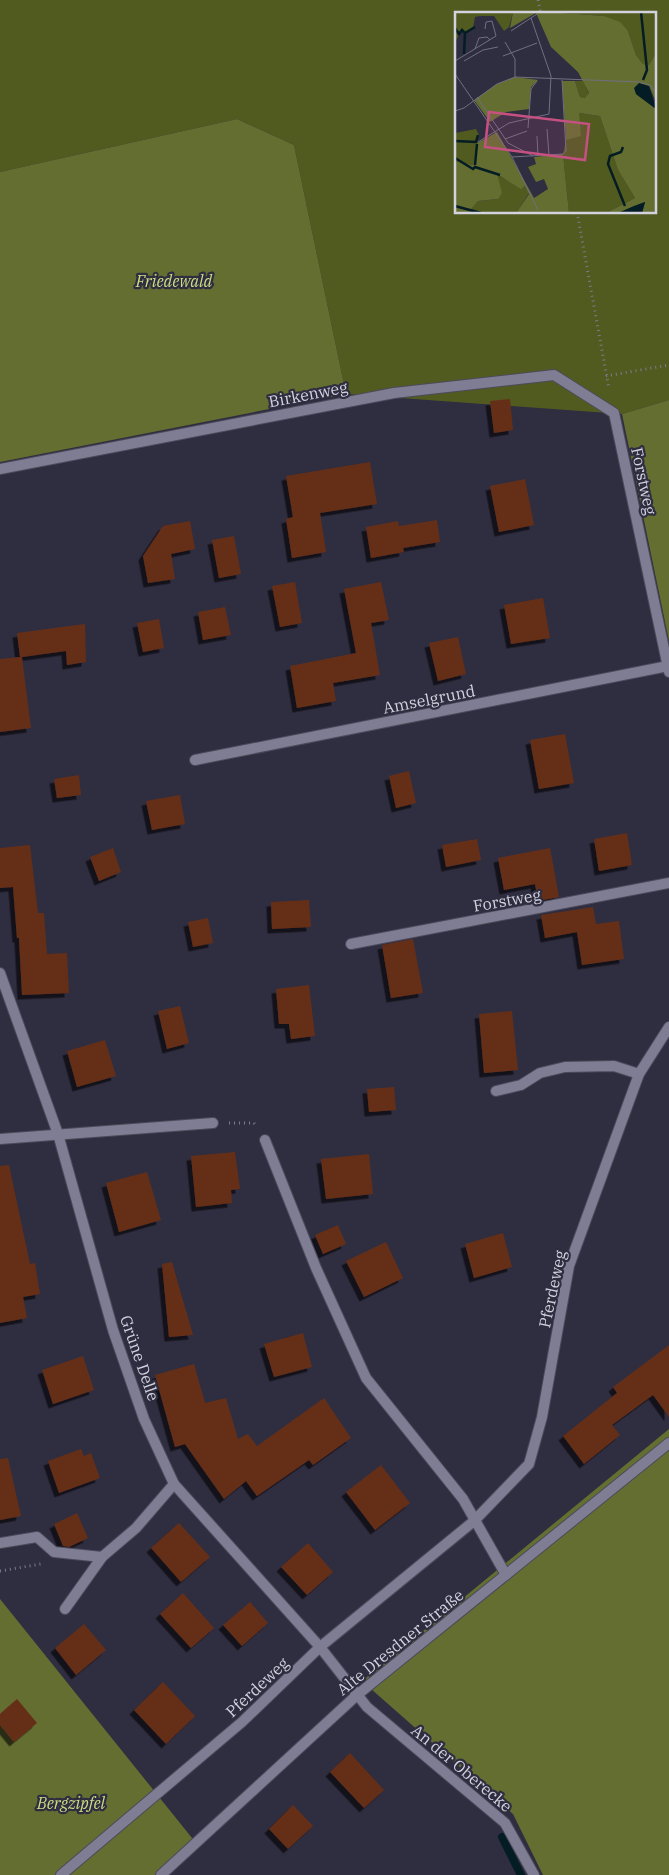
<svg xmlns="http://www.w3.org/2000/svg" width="669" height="1875" font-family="'IBM Plex Serif',serif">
<defs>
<filter id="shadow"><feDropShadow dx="-4.5" dy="4.5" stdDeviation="0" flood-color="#0009"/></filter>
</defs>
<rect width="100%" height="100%" fill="#2f2d40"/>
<!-- green -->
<path fill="#525b1f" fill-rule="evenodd" d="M 0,0 L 669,0 L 669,400 L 622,414 L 346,394 L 294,145 L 237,119 L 0,172 ZM 457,14 L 655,14 L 655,212 L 457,212 Z"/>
<!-- forest -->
<g fill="#646e31">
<polygon points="237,119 294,145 346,394 0,462 0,172"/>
<polygon points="669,400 669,641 622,414"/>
<polygon points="669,1429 669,1875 543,1875 513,1814 362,1681"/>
<polygon points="0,1599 196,1843 161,1875 0,1875"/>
</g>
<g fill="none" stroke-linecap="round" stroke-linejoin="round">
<!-- stream -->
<polyline stroke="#041c24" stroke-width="8" points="502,1837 521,1875"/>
</g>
<!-- building -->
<g fill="#652f19" filter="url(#shadow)">
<polygon points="510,399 513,430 494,433 490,401"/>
<polygon points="370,462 377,504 320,513 326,552 292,558 286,519 293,517 286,476"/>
<polygon points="525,479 534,525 499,532 490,486"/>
<polygon points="437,520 440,542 403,548 404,552 371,558 366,527 398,521 399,526"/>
<polygon points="190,521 195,549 171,554 175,579 148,583 143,556 163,526"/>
<polygon points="234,536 241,574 219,578 212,540"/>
<polygon points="295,582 302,623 280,627 272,586"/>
<polygon points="381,582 389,620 371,623 380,675 333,683 336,701 297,708 290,666 356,653 344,589"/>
<polygon points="543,598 550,638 511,644 504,605"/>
<polygon points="225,607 231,635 203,640 198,612"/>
<polygon points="159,619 164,648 143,652 137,623"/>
<polygon points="85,624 86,662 67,665 66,651 22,657 31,728 0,732 0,659 20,657 17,633"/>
<polygon points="458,637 466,674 438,681 429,643"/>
<polygon points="565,734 574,783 539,789 530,740"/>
<polygon points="409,771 416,803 396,808 389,776"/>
<polygon points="79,775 81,795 57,798 54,779"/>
<polygon points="180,795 185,824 152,830 146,801"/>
<polygon points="627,833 632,865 599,871 594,839"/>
<polygon points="477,839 481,860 446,867 442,845"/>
<polygon points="30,845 38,913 44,913 47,954 67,953 69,993 22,995 19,938 17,938 13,887 0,888 0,848"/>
<polygon points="113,848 121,872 99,881 90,857"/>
<polygon points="550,848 559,897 538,901 535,884 504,890 498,858"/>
<polygon points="309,900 311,927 272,929 271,902"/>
<polygon points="593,907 596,924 619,921 624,959 582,965 577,932 545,938 541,915"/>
<polygon points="208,918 213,943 193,947 188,922"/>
<polygon points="413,939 423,993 391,998 382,945"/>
<polygon points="309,985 315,1036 291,1039 289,1024 279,1024 276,989"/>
<polygon points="180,1006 189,1043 167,1049 158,1011"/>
<polygon points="512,1011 518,1070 484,1073 479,1014"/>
<polygon points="105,1040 116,1076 77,1087 67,1051"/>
<polygon points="394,1087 396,1110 369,1112 367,1089"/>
<polygon points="235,1152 240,1189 231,1190 232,1203 196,1207 191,1156"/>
<polygon points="369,1154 373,1194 326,1199 321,1159"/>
<polygon points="9,1165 30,1264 35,1263 40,1294 23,1297 27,1318 0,1323 0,1166"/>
<polygon points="147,1172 161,1220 119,1232 106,1183"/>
<polygon points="338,1225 346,1244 323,1254 315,1235"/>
<polygon points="503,1233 512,1267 474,1278 465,1244"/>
<polygon points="386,1242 403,1278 364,1297 346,1261"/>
<polygon points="172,1262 193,1335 169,1337 162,1264"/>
<polygon points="303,1333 312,1367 274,1377 264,1344"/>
<polygon points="669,1345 669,1417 653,1395 612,1425 620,1435 584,1464 563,1436 617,1393 613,1387"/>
<polygon points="83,1356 94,1390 53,1404 42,1370"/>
<polygon points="194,1364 205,1403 226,1398 238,1439 248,1434 257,1446 324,1398 351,1438 313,1465 309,1460 257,1496 246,1481 224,1499 185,1444 175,1447 155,1375"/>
<polygon points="81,1449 84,1456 91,1453 100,1478 59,1493 48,1461"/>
<polygon points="8,1458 21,1516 0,1520 0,1459"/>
<polygon points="381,1465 410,1503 375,1530 346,1492"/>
<polygon points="77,1513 88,1538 69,1547 63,1546 54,1524"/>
<polygon points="179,1523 210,1557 181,1582 151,1548"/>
<polygon points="308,1543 333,1572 307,1595 281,1567"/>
<polygon points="183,1593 214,1628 191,1648 160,1614"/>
<polygon points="250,1602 268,1623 242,1646 223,1625"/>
<polygon points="84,1624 106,1650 76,1675 55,1648"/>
<polygon points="163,1682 195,1716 166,1744 134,1710"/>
<polygon points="17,1699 37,1723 14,1742 0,1725 0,1714"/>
<polygon points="350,1753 384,1790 364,1808 330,1772"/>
<polygon points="293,1805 313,1826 288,1849 269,1829"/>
</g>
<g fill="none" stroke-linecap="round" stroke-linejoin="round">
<defs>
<g id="service">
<polyline points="496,1091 521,1085 540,1073 565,1067 614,1066 639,1074"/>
<polyline points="0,1543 37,1537 54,1552 102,1557 136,1528 174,1484"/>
<polyline points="65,1609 102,1557"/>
</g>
<g id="minor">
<polyline points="0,469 394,393 554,375 614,413 669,672"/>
<polyline points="195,760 668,666"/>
<polyline points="351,944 669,883"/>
<polyline points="0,973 58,1134 113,1330 144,1419 174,1484 320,1647 367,1707 505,1823 534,1875"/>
<polyline points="0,1139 213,1123"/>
<polyline points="265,1140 316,1268 366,1378 463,1499 506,1575"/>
<polyline points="61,1875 242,1722 320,1647 474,1521 529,1464 542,1417 569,1266 639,1074 669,1027"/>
<polyline points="161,1875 357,1695 669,1443"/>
</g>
</defs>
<!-- service casing -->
<use href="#service" stroke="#4c4a5a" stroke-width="12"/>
<!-- minor casing -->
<use href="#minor" stroke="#4c4a5a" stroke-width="12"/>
<!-- path -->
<g stroke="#7c7a8b" stroke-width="3" stroke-dasharray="1 4" stroke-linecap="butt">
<polyline points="538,0 541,14"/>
<polyline points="577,212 609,389"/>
<polyline points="606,376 669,365"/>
<polyline points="229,1123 254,1123 256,1126"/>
<polyline points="0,1571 41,1564"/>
</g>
<!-- service -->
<use href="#service" stroke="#7e7d93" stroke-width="10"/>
<!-- minor -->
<use href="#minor" stroke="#7e7d93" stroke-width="10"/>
</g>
<g text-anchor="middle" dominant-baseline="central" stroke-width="4.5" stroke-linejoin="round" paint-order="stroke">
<!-- park labels -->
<g font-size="16" font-style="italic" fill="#ccdc82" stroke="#2f2d40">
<text x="174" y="281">Friedewald</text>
<text x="71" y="1803">Bergzipfel</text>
</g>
<!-- street labels -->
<g font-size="16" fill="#d3d2df" stroke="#2f2d40">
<text transform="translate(308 394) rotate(-11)">Birkenweg</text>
<text transform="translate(644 481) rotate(78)">Forstweg</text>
<text transform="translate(429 699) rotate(-11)">Amselgrund</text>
<text transform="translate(507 900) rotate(-10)">Forstweg</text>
<text transform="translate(552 1289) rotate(-78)">Pferdeweg</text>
<text transform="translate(140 1358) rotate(71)">Grüne Delle</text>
<text transform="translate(400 1642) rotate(-39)">Alte Dresdner Straße</text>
<text transform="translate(257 1687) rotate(-43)">Pferdeweg</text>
<text transform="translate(462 1768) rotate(40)">An der Oberecke</text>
</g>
</g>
<!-- overview -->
<g transform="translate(455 12)">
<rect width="201" height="201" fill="#2f2d40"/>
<path d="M 0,0 L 58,0 L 54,15 L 49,19 L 39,4 L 25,4 L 20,5 L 18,16 L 10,21 L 7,18 L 0,30 ZM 95,0 L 201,0 L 201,41 L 194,53 L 188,52 L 181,43 L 173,19 L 149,4 ZM 120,69 L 128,69 L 134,82 L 130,86 L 125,85 ZM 124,101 L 145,104 L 163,158 L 180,186 L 151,201 L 114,201 L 108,142 L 111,128 ZM 21,117 L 24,123 L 18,153 L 0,149 L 0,121 ZM 41,162 L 66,176 L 71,174 L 74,181 L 61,201 L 13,201 L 23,189 L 43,187 L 45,177 Z" fill="#525b1f"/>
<path d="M 58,0 L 95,0 L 149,4 L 165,10 L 173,19 L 181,43 L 188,52 L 194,53 L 201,41 L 201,90 L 194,74 L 181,74 L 181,82 L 201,97 L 201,201 L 187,201 L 190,190 L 163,201 L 151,201 L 180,186 L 163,158 L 145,104 L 124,101 L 126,124 L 111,128 L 107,69 L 120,69 L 125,85 L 130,86 L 134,81 L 123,60 L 96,35 L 81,1 L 55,16 ZM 60,65 L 83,68 L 76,75 L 74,97 L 51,100 L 35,110 L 19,88 L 42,72 ZM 42,120 L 79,186 L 93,177 L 89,167 L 81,170 L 73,155 L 81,152 L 79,145 L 108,142 L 114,201 L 61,201 L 74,182 L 70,174 L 66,177 L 42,162 L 47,181 L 43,187 L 23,189 L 13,201 L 0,201 L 0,149 L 18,153 L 22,131 Z" fill="#646e31"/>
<path d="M 184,71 L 194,74 L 201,97 L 181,82 L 179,76 ZM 190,190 L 187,201 L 163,201 L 179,194 Z" fill="#041c24"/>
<path fill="none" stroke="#041c24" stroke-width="2.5" d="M 186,0 L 192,58 L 188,68M 0,16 L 4,22 L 7,18 L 10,21 L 20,15M 9,42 L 10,21M 0,129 L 21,130 L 23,123M 168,135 L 166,140 L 155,144 L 153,152 L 170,194M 0,146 L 18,157 L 20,155 L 45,163M 20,153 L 22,132M 0,194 L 26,201"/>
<path fill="none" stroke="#716f80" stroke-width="1" d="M 56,19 L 82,2M 50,30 L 60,47 L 60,65M 20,37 L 24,26 L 32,25 L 35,28M 48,44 L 82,31M 0,49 L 41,24 L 37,9 L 31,10 L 30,17M 9,49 L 28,38 L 43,35M 0,62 L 57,145 L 83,198M 22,85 L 53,131 L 78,144M 0,99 L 9,96 L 42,72 L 60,65 L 184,70 L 195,73 L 202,82M 73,116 L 76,77 L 82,69M 92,117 L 94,143M 82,124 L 83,144M 50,127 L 72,119M 23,130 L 54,111 L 94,102 L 96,64 L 76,6M 57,145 L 108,142 L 111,139 L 107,68"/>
<path fill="#c75083" fill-opacity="0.15" stroke="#c75083" stroke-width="2.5" d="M 34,100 L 134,112 L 130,148 L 30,135 Z"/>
<rect width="201" height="201" fill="none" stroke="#d3d2df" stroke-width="2.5"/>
</g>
</svg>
